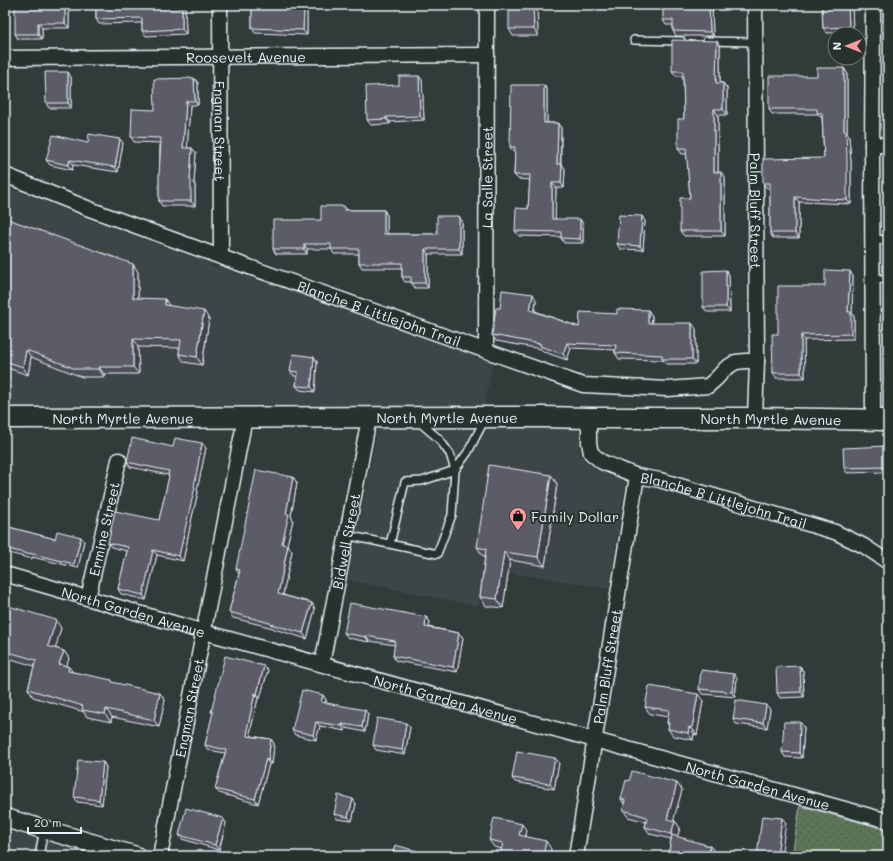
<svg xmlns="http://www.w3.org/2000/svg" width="893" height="861" font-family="Mali,sans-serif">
<defs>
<pattern id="park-dots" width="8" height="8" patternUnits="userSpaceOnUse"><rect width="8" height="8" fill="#5c7459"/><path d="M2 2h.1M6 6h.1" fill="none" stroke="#505c51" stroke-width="1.8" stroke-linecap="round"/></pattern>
</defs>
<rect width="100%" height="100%" fill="#313b39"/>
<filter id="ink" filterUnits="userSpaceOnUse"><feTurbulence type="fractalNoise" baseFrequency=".025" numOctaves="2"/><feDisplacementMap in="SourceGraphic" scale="8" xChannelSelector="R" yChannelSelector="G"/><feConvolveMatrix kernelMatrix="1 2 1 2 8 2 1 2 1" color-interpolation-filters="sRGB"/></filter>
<g filter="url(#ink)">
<!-- built -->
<g fill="#3e4547">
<polygon points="5,185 88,219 211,263 211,267 220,267 475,356 476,359 484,359 493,362 484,408 370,409 361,407 361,409 246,409 237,408 236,409 5,409"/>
<polygon points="888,206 888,410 883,410 883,207"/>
<polygon points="543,426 579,427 579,445 580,454 584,460 598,471 626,482 609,589 559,580 489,571 478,606 348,580 378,427"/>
<polygon points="5,830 102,856 5,856"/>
</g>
<!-- park -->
<polygon fill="url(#park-dots)" stroke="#a2b2a8" points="800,806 888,830 888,856 792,856"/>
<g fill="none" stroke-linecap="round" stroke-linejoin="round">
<defs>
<g id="service">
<polyline points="634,40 681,41"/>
<polyline points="707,41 755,42"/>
<polyline points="873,239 888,240"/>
<polyline points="873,279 888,279"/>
<polyline points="418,421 439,439 450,454 455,470"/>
<polyline points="455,470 468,452 485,419"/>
<polyline points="346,535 437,554 452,515 455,470 422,481 405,482 390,544"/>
<polyline points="39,856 44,829"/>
</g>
<g id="minor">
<path id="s1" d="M 220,5 L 221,257"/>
<path id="s2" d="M 755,5 L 757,361 L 755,418"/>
<polyline points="872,5 873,15 872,145 873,419"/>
<path id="s3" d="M 5,58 L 487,55"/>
<polyline points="872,145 888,145"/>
<path id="s4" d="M 5,175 L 92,210 L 221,257 L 583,385 L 668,389 L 708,386 L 716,379 L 726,368 L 736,362 L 746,361 L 757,361"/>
<path id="s5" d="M 486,350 L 487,5"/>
<path id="s6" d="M 589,418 L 589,443 L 591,453 L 602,462 L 637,476 L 660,480 L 835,532 L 864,546 L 888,562"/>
<path id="s7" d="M 5,574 L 204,632 L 888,821"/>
<path id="s8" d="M 88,598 L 119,460"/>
<path id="s9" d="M 322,664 L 369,418"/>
<path id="s10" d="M 160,856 L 245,418"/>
<path id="s11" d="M 576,856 L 637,476"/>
</g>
<polyline id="tertiary" points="5,818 136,856"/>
<g id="secondary">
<path id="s12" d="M 5,418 L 543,417 L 589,418 L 755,418 L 888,420"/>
</g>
</defs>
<!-- service casing -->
<use href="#service" stroke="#e8f1f8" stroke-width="10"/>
<!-- minor casing -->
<use href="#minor" stroke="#e8f1f8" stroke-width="17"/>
<!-- tertiary casing -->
<use href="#tertiary" stroke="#e8f1f8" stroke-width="21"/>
<!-- secondary casing -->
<use href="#secondary" stroke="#e8f1f8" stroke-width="23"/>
<!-- service -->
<use href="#service" stroke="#26332d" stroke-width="7"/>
<!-- minor -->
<use href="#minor" stroke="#26332d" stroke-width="14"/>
<!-- tertiary -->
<use href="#tertiary" stroke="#26332d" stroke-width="18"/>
<!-- secondary -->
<use href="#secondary" stroke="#26332d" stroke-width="20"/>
</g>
<!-- wall -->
<g fill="#4e4e59" stroke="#e8f1f8">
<polygon points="69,5 69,28 42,28 42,39 18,39 15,34"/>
<polygon points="96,5 185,5 186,34 146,36 142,31 142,23 99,24 96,19"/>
<polygon points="252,5 302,5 302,8 304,8 307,13 307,35 255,33 252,28"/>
<polygon points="537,5 538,36 513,36 509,29"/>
<polygon points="712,5 713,36 676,36 673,31 673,25 666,25 663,20"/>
<polygon points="822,5 852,5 853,32 827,33 823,28"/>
<polygon points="720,46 720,83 723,83 727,88 727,115 718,115 718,172 725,177 725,236 684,236 680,231 690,198 687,154 682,154 678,148 684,119 683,76 676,76 672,71"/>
<polygon points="844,68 847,73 847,132 849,136 851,162 851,204 799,202 799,238 773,238 770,233 770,188 767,188 763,183 824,158 822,117 820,117 818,114 772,114 769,109 817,76"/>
<polygon points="68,72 71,77 71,108 49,108 46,103"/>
<polygon points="419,76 422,80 424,120 390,122 390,124 371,125 367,120 399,85"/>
<polygon points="194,78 198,83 198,105 190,105 187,148 192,148 196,153 194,183 195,185 195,206 162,206 159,201 160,143 134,142 131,137"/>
<polygon points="544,85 547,90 547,123 558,123 561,128 561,164 565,169 564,188 556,188 555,219 583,224 583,243 564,243 561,238 561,237 519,236 515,231 528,209 530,180 518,179 514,175 515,152 513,152 510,147"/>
<polygon points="888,101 888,133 885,128"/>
<polygon points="88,143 123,143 118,172 73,165 72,170 50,165 46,160"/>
<polygon points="888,159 888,186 885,181"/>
<polygon points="344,206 347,210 384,210 387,215 387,234 437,234 459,216 462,221 462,254 428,254 428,288 415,288 411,282 405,282 402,277 402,268 362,268 359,263 359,254 334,254 331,249 307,249 307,254 276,254 273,249"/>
<polygon points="5,218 138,272 138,298 170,306 209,319 202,365 184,362 179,354 180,348 138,347 139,374 104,374 104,377 82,377 31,357 28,375 5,367"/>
<polygon points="645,221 643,250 620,249 617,244"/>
<polygon points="726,270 729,275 730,312 707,312 703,307"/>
<polygon points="853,276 852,313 854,317 854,339 804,340 805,378 776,378 773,373 778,334 825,286"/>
<polygon points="536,300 535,311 579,327 617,314 648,310 652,316 652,323 696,329 696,364 666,364 663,360 619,359 615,353 615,350 571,348 567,360 544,352 541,349 496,341 492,335 500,308"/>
<polygon points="314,357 317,362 315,392 300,390 296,386 297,376 294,376 290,371"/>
<polygon points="887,446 888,448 888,472 847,473 844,468"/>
<polygon points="173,447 206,448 197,490 198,492 192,517 183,561 157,555 146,600 121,594 118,589 127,551 111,547 108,543 159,520 169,477 168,475 130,467 127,462"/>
<polygon points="551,475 557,484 545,566 510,560 503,608 486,606 480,597 485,556 483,556 477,547"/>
<polygon points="293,477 297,483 291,516 293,520 287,545 292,551 283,595 312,603 315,609 307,639 274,629 273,628 233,618 229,612 239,574 236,569"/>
<polygon points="5,526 55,539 84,541 78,568 32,557 32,559 5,552"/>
<polygon points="5,605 61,628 55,648 64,651 69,658 66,666 73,672 114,683 165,700 159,727 112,717 111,722 87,717 84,712 33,697 28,689 34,666 5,657"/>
<polygon points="426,617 430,622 429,627 459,633 463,638 457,672 396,661 393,656 395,645 369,641 369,642 348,638 344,633"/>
<polygon points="264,666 268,670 260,698 258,698 250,733 252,735 251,736 271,739 274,744 272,764 269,764 258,804 219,793 215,789 225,753 208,750 205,745 213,714 211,712"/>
<polygon points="800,666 803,671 804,697 780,698 777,693"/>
<polygon points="737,678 735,697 702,694 699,689"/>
<polygon points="323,695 326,700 326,703 368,714 365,732 346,728 345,731 320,726 316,740 295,735 292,730"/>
<polygon points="703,701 697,735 694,734 693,740 673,736 668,729 669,726 667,723 668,717 650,714 645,707"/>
<polygon points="770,709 767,728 736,724 733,719"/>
<polygon points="410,727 405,755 376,750 373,745"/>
<polygon points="804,727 802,758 785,757 782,752"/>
<polygon points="555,758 559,763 554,789 515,782 512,778"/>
<polygon points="103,762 106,767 102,805 77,802 74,797"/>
<polygon points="629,781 682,790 673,820 675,821 680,828 677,837 710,846 717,856 668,856 671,839 650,834 645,827 646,822 628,817 623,810 624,804 621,799"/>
<polygon points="353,799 356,804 352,821 337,819 334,814"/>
<polygon points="226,823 219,850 182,839 179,835"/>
<polygon points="527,831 525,837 551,849 550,856 501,856 500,854 502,849 494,847 489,840"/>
</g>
<!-- shaded-wall -->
<g fill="#404048" stroke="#e8f1f8">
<polygon points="65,5 69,5 69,28 65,23"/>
<polygon points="182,5 185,5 186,34 182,29"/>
<polygon points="298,5 302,5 302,12 298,8"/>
<polygon points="533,5 537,5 538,36 534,29"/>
<polygon points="709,5 712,5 713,36 710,32"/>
<polygon points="848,5 852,5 853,32 849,27"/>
<polygon points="304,8 307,13 307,35 303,30"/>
<polygon points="38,23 42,28 42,39 38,34"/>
<polygon points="717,41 720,46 720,88 716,83"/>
<polygon points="844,68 847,73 847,132 849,136 851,162 851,204 847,200 844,131"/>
<polygon points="68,72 71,77 71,108 68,103"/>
<polygon points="419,76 422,80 424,120 420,116"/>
<polygon points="194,78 198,83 198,105 195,101"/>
<polygon points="723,83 727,88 727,115 723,109"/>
<polygon points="544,85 547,90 547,128 544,123"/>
<polygon points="186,101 190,105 187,152 183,148"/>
<polygon points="714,109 718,115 718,178 714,172"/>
<polygon points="386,117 390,122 390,124 386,119"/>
<polygon points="558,123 561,128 560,169 557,164"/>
<polygon points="120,139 123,143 118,172 115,167"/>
<polygon points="192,148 196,153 194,183 195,185 195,206 191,201 190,180"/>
<polygon points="70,160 73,165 72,170 68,165"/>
<polygon points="562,164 565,169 564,188 561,183"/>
<polygon points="721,172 725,177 725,236 721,231"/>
<polygon points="552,183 556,188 555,224 552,219"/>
<polygon points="795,197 799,202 799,238 795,233"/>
<polygon points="384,210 387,215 387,239 384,234"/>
<polygon points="459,216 462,221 462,254 459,249"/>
<polygon points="642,216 645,221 643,250 640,246"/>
<polygon points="580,219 583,224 583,243 580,239"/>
<polygon points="304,244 307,249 307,254 304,249"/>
<polygon points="425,249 428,254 428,288 425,283"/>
<polygon points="133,264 138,272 138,306 133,298"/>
<polygon points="726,270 729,275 730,312 726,307"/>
<polygon points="850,271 853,276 852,313 854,317 854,339 851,334 848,312"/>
<polygon points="533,294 536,300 534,315 530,310"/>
<polygon points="165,299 170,307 165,305"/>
<polygon points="648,310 652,316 651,328 648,323"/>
<polygon points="204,311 209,319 202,365 197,357"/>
<polygon points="692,323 696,329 696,364 692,359"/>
<polygon points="801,335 804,340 805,378 801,373"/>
<polygon points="133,339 138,347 139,374 133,367"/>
<polygon points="567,343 571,348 567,360 563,354"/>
<polygon points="26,350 31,357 28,375 23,367"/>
<polygon points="314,357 317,362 315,392 311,387"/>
<polygon points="99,367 104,374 104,377 99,369"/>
<polygon points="202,443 206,448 197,490 198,492 192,517 183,561 179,556"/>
<polygon points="887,446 888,448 888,468 887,467"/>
<polygon points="551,475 557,484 545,566 538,557"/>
<polygon points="293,477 297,483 291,516 293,520 286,549 282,544 286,514"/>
<polygon points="81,537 84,541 78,568 74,564"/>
<polygon points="288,545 292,551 282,599 278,594"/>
<polygon points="153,550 157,555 146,600 143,595"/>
<polygon points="504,552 510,560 503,608 497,599"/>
<polygon points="312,603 315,609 307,639 303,633"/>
<polygon points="426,617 430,622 428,632 425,627"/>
<polygon points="56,620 61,628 54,654 48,646"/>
<polygon points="459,633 463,638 457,672 453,667"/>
<polygon points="366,636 369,641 369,642 366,637"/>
<polygon points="64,651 69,658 65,672 59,664"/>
<polygon points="264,666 268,670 260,698 257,694"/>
<polygon points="800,666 803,671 804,697 801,692"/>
<polygon points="69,667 75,675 68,671"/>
<polygon points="734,674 737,678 735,697 732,692"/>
<polygon points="5,692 8,696 5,710"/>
<polygon points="160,693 165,700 159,727 154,720"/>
<polygon points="255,693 258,698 250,733 252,735 250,740 247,736 247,730"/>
<polygon points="698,694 703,701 697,735 692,728"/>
<polygon points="323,695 326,700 324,707 321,702"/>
<polygon points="766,705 770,709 767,728 763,723"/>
<polygon points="106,709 112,717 111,722 105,714"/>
<polygon points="365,710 368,714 365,732 362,727"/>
<polygon points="316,722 320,726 316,740 313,735"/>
<polygon points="800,722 804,727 802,758 799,753"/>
<polygon points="406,723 410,727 405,755 402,750"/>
<polygon points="342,724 346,728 345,731 342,726"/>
<polygon points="689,727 694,734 693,740 688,733"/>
<polygon points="271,739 274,744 272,764 268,760"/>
<polygon points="555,758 559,763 554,789 550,784"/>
<polygon points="266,759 269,764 258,804 255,799"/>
<polygon points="103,762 106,767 102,805 99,800"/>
<polygon points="677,783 682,790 672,826 667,819"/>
<polygon points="353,799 356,804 352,821 348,817"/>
<polygon points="223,818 226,823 219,850 215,845"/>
<polygon points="782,818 786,823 781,856 777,856"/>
<polygon points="675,821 680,828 676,841 671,834"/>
<polygon points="522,824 527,831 524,842 519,835"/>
<polygon points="546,841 551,849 550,856 543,856"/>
<polygon points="710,846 717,855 717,856 708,856"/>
<polygon points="417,851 421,856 416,856"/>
</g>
<!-- building -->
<g fill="#5b5b67" stroke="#e8f1f8">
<polygon points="15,5 65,5 65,23 38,23 38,34 15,34"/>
<polygon points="96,5 182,5 182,29 142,31 142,18 96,19"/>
<polygon points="252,5 298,5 298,8 304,8 303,30 252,28"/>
<polygon points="509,5 533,5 534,29 509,29"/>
<polygon points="663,5 709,5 710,32 673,31 673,20 663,20"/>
<polygon points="822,5 848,5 849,27 823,28"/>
<polygon points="672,40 717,41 716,83 723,83 723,109 714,109 714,172 721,172 721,231 680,231 680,198 690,198 686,148 678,148 678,119 684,119 683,71 672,71"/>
<polygon points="817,68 844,68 844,131 846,131 847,158 847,200 795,197 795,233 770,233 770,183 763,183 763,159 824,158 822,113 817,113 817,109 769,109 769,76 817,76"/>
<polygon points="45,72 68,72 68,103 46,103"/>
<polygon points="399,76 419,76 420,116 386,117 386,119 367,120 366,86 399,85"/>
<polygon points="194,78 195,101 186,101 183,148 192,148 190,180 191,180 191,201 159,201 159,176 161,138 131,137 132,109 155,110 154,79"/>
<polygon points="511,85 544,85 544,123 558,123 557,164 562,164 561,183 552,183 552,219 580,219 580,239 561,238 561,232 515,231 516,208 528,209 530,175 514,175 515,147 510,147"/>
<rect x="885" y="101" width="3" height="27"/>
<polygon points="89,134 120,139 115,167 70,160 68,165 46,160 53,135 88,143"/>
<rect x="885" y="159" width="3" height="22"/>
<polygon points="321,206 344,206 344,210 384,210 384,234 437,234 437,216 459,216 459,249 425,249 425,283 411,283 411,277 402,277 402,263 359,263 359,249 331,249 331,244 304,244 304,249 273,249 273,220 321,220"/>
<polygon points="619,215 642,216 640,246 617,244"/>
<polygon points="5,218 133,264 133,298 165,299 165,305 204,311 197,357 179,354 181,340 133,339 133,367 99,367 99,369 76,369 26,350 23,367 5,361"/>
<polygon points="726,270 726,307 703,307 703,271"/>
<polygon points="825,270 850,271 848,312 851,312 851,334 801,335 801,373 773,373 772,334 778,334 778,286 825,286"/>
<polygon points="502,290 533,294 530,310 579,327 580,312 617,314 617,309 648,310 648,323 692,323 692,359 662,359 662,355 615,353 616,345 567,343 563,354 540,346 541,344 492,335 496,308 500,308"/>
<polygon points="293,354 314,357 311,387 296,386 298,372 290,371"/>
<polygon points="132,438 173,447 175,438 202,443 194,487 195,487 189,512 179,556 153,550 143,595 118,589 128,547 108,543 115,511 159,520 169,476 168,475 169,471 127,462"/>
<polygon points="887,446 887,467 844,468 843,448"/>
<polygon points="489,465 551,475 538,557 504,552 497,599 480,597 486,549 477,547"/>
<polygon points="256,470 293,477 286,514 289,514 282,544 288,545 278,594 312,603 303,633 270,624 270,623 229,612 240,570 236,569"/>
<polygon points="5,526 55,539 57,531 81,537 74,564 29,553 28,554 5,548"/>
<polygon points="350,603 426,617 425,627 459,633 453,667 393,656 395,641 366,636 366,637 344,633"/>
<polygon points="5,605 56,620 48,646 64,651 59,664 69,667 68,671 112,680 112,682 160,693 154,720 106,709 105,714 82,710 83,706 28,689 36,660 5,651"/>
<polygon points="225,656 264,666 257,694 255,693 247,730 248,730 247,736 271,739 268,760 266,759 255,799 215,789 226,750 205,745 213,712 211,712"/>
<polygon points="800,666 801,692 777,693 776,667"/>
<polygon points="701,670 734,674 732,692 699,689"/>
<polygon points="649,686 698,694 692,728 689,727 688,733 668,729 669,723 667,723 669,710 645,707"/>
<polygon points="302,690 323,695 321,702 365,710 362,727 342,724 342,726 316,722 313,735 292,730"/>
<polygon points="736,700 766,705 763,723 733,719"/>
<polygon points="377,718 406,723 402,750 373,745"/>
<polygon points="784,722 800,722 799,753 782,752"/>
<polygon points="517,751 555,758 550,784 512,778"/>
<polygon points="78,760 103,762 99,800 74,797"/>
<polygon points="632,771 677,783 667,819 675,821 671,834 645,827 647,817 623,810 625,800 621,799 626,780 629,781"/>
<polygon points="338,795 353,799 348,817 334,814"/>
<polygon points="186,808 223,818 215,845 179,835"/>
<polygon points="762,816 782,818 777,856 757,856"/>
<polygon points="494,818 522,824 519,835 546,841 543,856 507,856 500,854 503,843 489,840"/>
<polygon points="672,835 710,846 708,856 668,856"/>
<polygon points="395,845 417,851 416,856 392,856"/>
</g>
</g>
<!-- icons -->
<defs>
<symbol id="shop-pin" viewBox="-11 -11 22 30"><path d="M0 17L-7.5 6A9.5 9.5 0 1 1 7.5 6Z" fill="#ff9aa2" stroke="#26332d"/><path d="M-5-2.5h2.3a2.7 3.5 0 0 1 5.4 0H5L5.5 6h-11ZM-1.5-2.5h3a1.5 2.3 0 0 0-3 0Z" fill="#111"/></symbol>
</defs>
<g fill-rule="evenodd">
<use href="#shop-pin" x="508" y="506" width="20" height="27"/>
</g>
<g text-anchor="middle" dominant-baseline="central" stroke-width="4" stroke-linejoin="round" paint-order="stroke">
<!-- street labels -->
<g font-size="14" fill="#e8f1f8" stroke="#26332d">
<text stroke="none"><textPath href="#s3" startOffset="241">Roosevelt Avenue</textPath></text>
<text stroke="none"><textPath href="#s1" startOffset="126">Engman Street</textPath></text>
<text stroke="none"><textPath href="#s5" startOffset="173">La Salle Street</textPath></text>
<text stroke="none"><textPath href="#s2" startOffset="206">Palm Bluff Street</textPath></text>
<text stroke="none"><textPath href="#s4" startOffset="399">Blanche B Littlejohn Trail</textPath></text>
<text stroke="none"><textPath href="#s12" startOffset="442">North Myrtle Avenue</textPath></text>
<text stroke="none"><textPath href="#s12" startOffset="118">North Myrtle Avenue</textPath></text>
<text stroke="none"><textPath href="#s12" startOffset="766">North Myrtle Avenue</textPath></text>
<text stroke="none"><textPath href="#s6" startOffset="177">Blanche B Littlejohn Trail</textPath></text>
<text stroke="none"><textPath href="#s8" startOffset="71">Ermine Street</textPath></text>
<text stroke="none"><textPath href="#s9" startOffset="125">Bidwell Street</textPath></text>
<text stroke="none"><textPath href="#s7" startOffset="134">North Garden Avenue</textPath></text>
<text stroke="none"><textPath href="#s11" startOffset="192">Palm Bluff Street</textPath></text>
<text stroke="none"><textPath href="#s7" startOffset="458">North Garden Avenue</textPath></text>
<text stroke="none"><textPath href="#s10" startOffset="151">Engman Street</textPath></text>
<text stroke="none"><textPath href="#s7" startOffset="782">North Garden Avenue</textPath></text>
</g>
<!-- poi labels -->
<g font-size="14" fill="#e8f1f8" stroke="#26332d" text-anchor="start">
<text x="531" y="516">Family Dollar</text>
</g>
</g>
<!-- margin -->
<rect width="893" height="861" fill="none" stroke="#26332d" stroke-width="20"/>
<rect x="10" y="10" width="873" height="841" fill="none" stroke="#e8f1f8" stroke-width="1.5" filter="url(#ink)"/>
<!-- north arrow -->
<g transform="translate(847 46) rotate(270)"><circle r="19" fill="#26332d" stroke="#747f7e"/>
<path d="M0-3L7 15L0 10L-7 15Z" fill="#ff9aa2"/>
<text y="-6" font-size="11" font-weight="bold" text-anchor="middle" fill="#e8f1f8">N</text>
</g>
<!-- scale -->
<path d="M28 827v6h53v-6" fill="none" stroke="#e8f1f8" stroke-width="2"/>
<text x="34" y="827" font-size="12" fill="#e8f1f8" stroke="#26332d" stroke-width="3" paint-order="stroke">20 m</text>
</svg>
